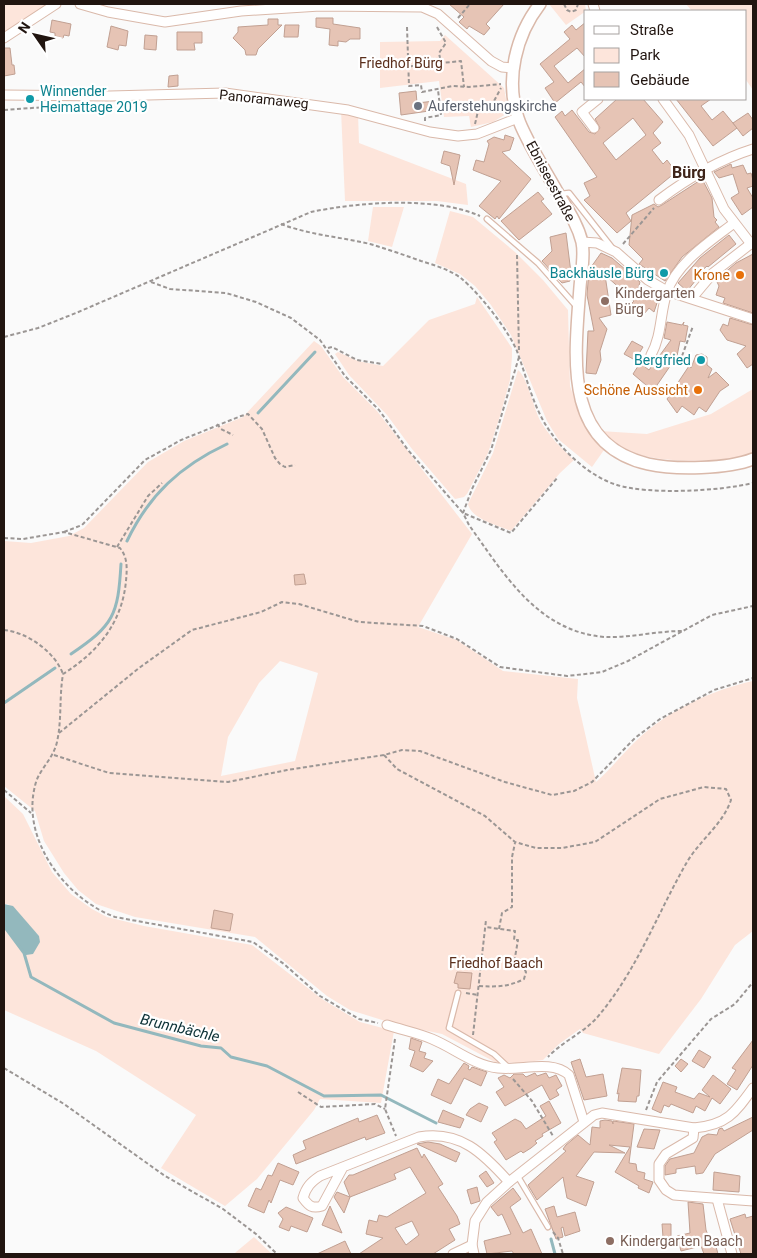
<svg xmlns="http://www.w3.org/2000/svg" width="757" height="1258" font-family="Roboto,sans-serif">
<rect width="100%" height="100%" fill="#fafafa"/>
<!-- green -->
<g fill="#fde5db" fill-rule="evenodd">
<polygon points="4,4 49,4 4,32"/>
<polygon points="549,4 585,4 586,11 566,25"/>
<polygon points="686,4 753,4 753,90 746,80 746,11 692,11"/>
<polygon points="445,35 504,88 508,110 506,114 493,122 471,127 469,116 444,117 439,81 380,88 380,42 440,41"/>
<polygon points="341,110 358,114 359,143 466,184 468,205 437,201 345,201"/>
<polygon points="373,207 404,207 392,247 368,241"/>
<polygon points="450,211 473,217 515,252 543,280 568,310 570,386 583,424 604,450 592,467 558,439 547,421 511,335 491,305 475,286 460,274 435,263"/>
<polygon points="477,297 512,348 512,357 510,380 500,416 488,453 467,494 464,497 455,499 412,449 387,415 349,375 335,354 338,352 358,361 383,366 429,320 475,304"/>
<path d="M 314,341 L 321,346 L 343,377 L 377,411 L 472,534 L 418,627 L 457,640 L 503,671 L 578,679 L 577,698 L 596,782 C 611,769 623,753 637,740 C 668,710 712,690 753,681 L 753,931 L 735,945 L 701,999 L 659,1054 L 583,1033 L 580,1029 L 559,1044 L 543,1060 L 517,1063 L 495,1062 L 442,1034 L 395,1024 L 350,1010 L 327,996 L 255,937 L 135,917 L 96,904 L 78,890 L 64,873 L 44,841 L 35,811 L 4,786 L 4,541 L 31,543 L 69,536 L 84,528 L 148,462 L 184,441 L 243,417 ZM 280,661 L 318,673 L 295,761 L 221,776 L 228,737 L 259,683 Z"/>
<path d="M 518,370 C 527,376 534,410 541,422 C 550,437 561,448 574,460 L 560,473 L 511,531 C 499,526 471,519 468,504 L 493,453 Z"/>
<path d="M 753,389 L 753,454 C 719,463 654,465 622,448 C 614,443 607,437 600,431 L 647,434 L 711,414 Z"/>
<polygon points="4,796 23,814 52,872 71,894 92,909 107,917 144,926 252,945 322,999 360,1022 394,1031 381,1103 320,1099 314,1110 257,1179 225,1206 161,1168 196,1115 96,1051 4,1010 4,926 26,955 39,936 8,904 4,904"/>
<polygon points="254,1237 272,1254 234,1254 236,1252"/>
</g>
<!-- water -->
<polygon fill="#93b8bd" points="4,904 13,906 39,936 40,942 33,954 26,955 4,926"/>
<g fill="none" stroke-linecap="round" stroke-linejoin="round">
<!-- stream -->
<g stroke="#93b8bd" stroke-width="3">
<polyline points="258,413 315,352"/>
<path d="M 127,541 C 149,495 180,466 227,444"/>
<path d="M 71,654 C 114,625 118,615 121,564"/>
<polyline points="4,703 55,668"/>
<polyline points="4,926 24,953 31,977 114,1023 201,1046 221,1048 231,1057 267,1066 324,1096 381,1095 436,1123"/>
<polyline points="551,1239 555,1254"/>
</g>
</g>
<!-- building -->
<g fill="#e6c4b5" stroke="#c1a092" fill-rule="evenodd">
<polygon points="449,4 504,4 486,24 490,28 484,35 469,26 467,29 459,22 464,17"/>
<polygon points="316,18 333,18 333,24 360,28 360,39 350,39 346,42 338,41 338,46 329,45 330,29 316,27"/>
<polygon points="268,19 278,19 278,25 282,25 258,49 256,55 246,55 245,50 233,38 238,32 238,27 268,25"/>
<polygon points="52,20 71,24 69,36 64,35 63,38 55,36 55,33 50,32"/>
<polygon points="586,22 586,58 577,48 554,66 568,83 586,68 586,88 581,82 555,103 545,88 554,82 540,64 570,39 564,32 572,25 576,30"/>
<polygon points="285,25 299,25 298,37 284,37"/>
<polygon points="111,26 128,31 126,46 119,45 118,50 107,47"/>
<polygon points="177,32 202,32 202,43 194,43 195,50 177,50"/>
<polygon points="145,35 157,36 156,50 144,49"/>
<polygon points="4,48 10,48 12,65 14,65 15,74 4,76"/>
<polygon points="178,75 178,86 168,87 169,76"/>
<polygon points="416,91 417,103 435,101 436,110 401,115 399,93"/>
<path d="M 617,99 L 643,99 L 663,122 L 653,133 L 661,143 L 652,150 L 663,164 L 667,160 L 676,172 L 626,213 L 631,221 L 617,233 L 584,200 L 590,196 L 584,183 L 597,177 L 555,117 L 562,111 L 565,116 L 572,110 L 589,132 L 595,134 L 600,128 L 595,119 ZM 633,118 L 646,135 L 616,160 L 603,143 Z"/>
<polygon points="676,99 711,99 701,106 712,120 723,111 737,128 713,146"/>
<polygon points="748,113 753,120 753,128 743,136 733,123"/>
<polygon points="505,135 514,138 510,150 502,152 531,179 499,219 497,216 495,219 479,206 501,181 473,170 476,160 484,162 489,144 487,141 494,137 504,140"/>
<polygon points="444,151 460,155 454,185 450,166 441,163"/>
<polygon points="731,164 732,168 743,165 747,174 751,173 753,180 753,186 747,188 753,198 753,207 742,215 731,198 739,193 733,174 719,178 714,172"/>
<polygon points="702,179 712,198 714,217 717,220 715,222 719,227 682,257 665,281 639,264 643,259 629,245 632,215 654,204 658,207 662,205"/>
<polygon points="538,192 544,199 541,201 552,214 519,240 501,221"/>
<polygon points="566,233 571,273 569,274 570,281 562,283 542,261 552,251 550,237"/>
<polygon points="729,235 736,244 708,267 707,266 694,278 696,280 687,291 678,283 700,258"/>
<polygon points="601,253 612,258 640,282 638,289 651,300 655,296 658,300 654,312 649,308 644,314 632,303 634,301 605,275 611,315 599,318 607,329 600,351 601,360 596,374 586,373 588,331 594,331 587,295 589,270"/>
<polygon points="753,254 753,313 723,303 725,298 716,295 719,286 716,280 736,263"/>
<polygon points="730,318 753,325 753,364 747,368 737,354 746,346 727,340 720,330 723,324 728,326"/>
<polygon points="667,322 682,325 684,322 683,325 688,326 685,342 680,341 677,356 653,391 633,374 640,363 649,370 671,340 664,338"/>
<polygon points="632,341 643,347 635,360 624,354"/>
<polygon points="702,354 707,357 707,365 712,369 708,378 716,372 729,385 720,391 706,412 699,407 694,415 682,406 677,413 667,399 689,366 691,368 696,355"/>
<polygon points="304,574 306,584 295,585 294,575"/>
<polygon points="214,910 233,914 230,931 211,928"/>
<polygon points="457,972 472,973 470,989 458,988 458,984 454,983"/>
<polygon points="411,1038 422,1042 419,1051 426,1053 424,1058 433,1061 423,1072 410,1066 415,1051 409,1049"/>
<polygon points="753,1040 753,1065 737,1090 727,1084 736,1070 732,1068"/>
<polygon points="699,1050 711,1057 704,1068 692,1061"/>
<polygon points="580,1059 586,1077 603,1074 607,1096 584,1100 571,1062"/>
<polygon points="681,1059 688,1064 681,1072 675,1066"/>
<polygon points="464,1063 469,1066 468,1069 470,1070 472,1067 487,1072 481,1086 464,1078 451,1104 431,1095 438,1079 449,1084"/>
<polygon points="622,1068 641,1070 639,1096 637,1096 636,1102 618,1101 619,1093 617,1094"/>
<polygon points="535,1073 537,1076 546,1073 549,1078 556,1075 562,1086 556,1090 559,1095 550,1100 542,1085 505,1106 496,1092 504,1087 498,1078 504,1075 510,1078 514,1074 523,1074 526,1077"/>
<polygon points="713,1075 731,1089 720,1104 712,1098 705,1111 696,1106 693,1113 671,1104 669,1107 664,1105 661,1113 652,1109 663,1082 677,1087 675,1092 694,1099 699,1093 710,1097 702,1090"/>
<polygon points="549,1101 561,1123 542,1134 543,1136 535,1141 537,1143 531,1148 523,1153 521,1151 506,1160 494,1142 497,1140 492,1133 515,1119 521,1122 526,1129 546,1116 540,1106"/>
<polygon points="479,1103 488,1107 481,1122 466,1115 470,1109"/>
<polygon points="443,1110 464,1119 460,1128 438,1122"/>
<polygon points="377,1115 385,1133 366,1140 365,1137 296,1164 293,1155 306,1149 303,1141 358,1118 359,1122"/>
<polygon points="753,1117 753,1130 715,1154 703,1173 696,1174 695,1166 676,1169 676,1173 665,1175 665,1166 670,1159 694,1153 702,1137 708,1134 717,1135 719,1129 722,1128 724,1131"/>
<polygon points="605,1120 612,1121 613,1124 613,1121 634,1124 629,1163 636,1164 637,1171 645,1173 644,1179 653,1182 649,1193 638,1188 639,1186 615,1172 630,1147 609,1145 625,1153 594,1152 576,1176 594,1182 586,1206 567,1198 563,1177 537,1200 528,1185 566,1151 563,1149 566,1145 578,1135 590,1145 592,1127 600,1128 600,1121"/>
<polygon points="644,1129 660,1130 654,1149 637,1147"/>
<polygon points="428,1142 440,1144 460,1153 456,1162 417,1144"/>
<path d="M 417,1148 L 422,1158 L 424,1154 L 443,1184 L 438,1187 L 457,1216 L 460,1224 L 449,1229 L 455,1240 L 433,1254 L 359,1254 L 383,1238 L 366,1234 L 369,1220 L 377,1222 L 379,1215 L 387,1217 L 426,1193 L 410,1167 L 394,1174 L 396,1179 L 350,1197 L 344,1182 L 349,1175 L 353,1175 ZM 412,1221 L 419,1235 L 406,1245 L 395,1228 Z"/>
<polygon points="278,1163 299,1172 293,1185 280,1180 271,1203 269,1200 264,1213 248,1206 256,1188 261,1190 268,1175 272,1176"/>
<polygon points="486,1171 494,1183 487,1187 479,1176"/>
<polygon points="714,1172 740,1176 739,1192 713,1190"/>
<polygon points="477,1187 480,1201 471,1204 467,1190"/>
<polygon points="513,1188 521,1199 510,1207 523,1233 531,1229 542,1254 514,1254 512,1251 487,1254 484,1241 511,1234 502,1214 498,1216 491,1207"/>
<polygon points="337,1192 350,1197 344,1213 334,1197"/>
<polygon points="688,1202 703,1204 706,1230 710,1240 714,1239 718,1254 704,1254 701,1246 681,1251 677,1236 690,1233"/>
<polygon points="330,1206 342,1233 322,1225"/>
<polygon points="554,1206 557,1217 575,1212 580,1231 565,1236 563,1227 561,1228 563,1237 556,1239 545,1209"/>
<polygon points="286,1207 313,1218 307,1232 291,1226 289,1231 279,1227 283,1219 278,1213"/>
<polygon points="745,1214 746,1218 753,1216 753,1254 741,1254 730,1219"/>
<polygon points="662,1224 671,1224 671,1237 663,1237"/>
<polygon points="345,1241 351,1254 317,1254"/>
</g>
<g fill="none" stroke-linecap="round" stroke-linejoin="round">
<defs>
<g id="service">
<polyline points="560,194 569,193 613,249"/>
<polyline points="487,219 538,263 576,306"/>
<polyline points="458,993 449,1028 494,1054 509,1068"/>
<polyline points="517,1175 548,1227"/>
</g>
<g id="minor">
<polyline points="80,4 108,12 165,22 241,11 320,6 422,7 438,14 491,61 502,67 513,68"/>
<polyline points="593,4 595,11"/>
<polyline points="4,38 56,4"/>
<polyline points="4,95 110,96 225,93 348,110 430,132 458,136 477,134 518,118"/>
<polyline points="663,99 689,135 724,209 751,244"/>
<polyline points="594,128 582,112 598,99"/>
<path d="M 659,200 C 688,178 718,160 753,149"/>
<polyline points="582,242 597,243 616,252 648,280 667,291 753,319"/>
<polyline points="692,298 713,273 753,242"/>
<path d="M 651,355 C 662,335 660,313 667,292 C 677,262 711,241 734,223"/>
<path d="M 387,1025 C 402,1030 418,1033 432,1039 C 454,1048 473,1065 498,1068 C 521,1071 551,1059 569,1075 L 584,1122"/>
<polyline points="694,1128 693,1138 666,1154 659,1164 659,1180 666,1190 674,1195 686,1196 753,1201"/>
<path d="M 342,1169 L 322,1206 C 312,1209 309,1206 303,1198 C 306,1187 311,1182 320,1176 L 419,1137 C 460,1130 483,1153 509,1182"/>
<polyline points="717,1199 732,1254"/>
<polyline points="453,1254 472,1245"/>
<path d="M 474,1254 L 472,1245 L 475,1221 L 487,1202 L 509,1182 L 594,1115 L 602,1113 L 694,1128 C 727,1125 735,1113 753,1088"/>
</g>
<path id="tertiary" d="M 540,4 C 516,35 505,79 518,118 C 524,137 545,170 555,188 C 565,206 577,222 582,242 C 585,256 581,273 580,287 C 575,356 562,444 648,464 C 675,470 728,469 753,459"/>
</defs>
<!-- service casing -->
<use href="#service" stroke="#dab9aa" stroke-width="7"/>
<!-- minor casing -->
<use href="#minor" stroke="#dab9aa" stroke-width="11"/>
<!-- tertiary casing -->
<use href="#tertiary" stroke="#dab9aa" stroke-width="14"/>
<!-- path -->
<g stroke="#9b9694" stroke-width="2" stroke-dasharray="4 2.5" stroke-linecap="butt">
<polyline points="564,4 567,10 571,12 576,10 578,4"/>
<polyline points="458,18 470,4"/>
<polyline points="407,27 409,86 421,85 422,92 452,86 469,87 501,84"/>
<polyline points="437,27 446,43 439,53 441,63 461,61 464,87"/>
<polyline points="385,69 441,63"/>
<polyline points="4,110 60,106"/>
<polyline points="425,121 425,118 441,115 438,90"/>
<polyline points="475,124 478,111 494,101 501,88"/>
<path d="M 281,224 C 310,235 341,237 370,244 C 387,249 404,255 421,261 C 434,265 451,270 462,279 C 479,293 511,333 518,354 C 526,376 532,401 544,422 C 559,448 588,476 617,485 C 650,495 720,491 753,483"/>
<polyline points="623,244 654,208"/>
<polyline points="517,255 519,352"/>
<polyline points="151,282 170,289 226,293 256,302 291,318 320,340 345,376 379,410 408,450 463,513 511,533 558,477"/>
<path d="M 4,337 L 38,328 L 76,313 L 311,212 C 359,202 435,196 480,216"/>
<polyline points="328,348 332,347 357,360 382,364"/>
<polyline points="682,356 693,326"/>
<path d="M 519,357 L 491,450 L 472,489 L 463,513 L 469,525 C 504,574 538,632 605,637 C 629,638 657,631 682,631"/>
<polyline points="217,424 221,429 233,435"/>
<polyline points="64,532 82,525 145,460 181,440 241,416 248,414 262,429 275,458 280,464 285,467 295,465"/>
<path d="M 4,538 L 23,539 L 64,532 L 120,548 C 128,558 127,569 126,581 C 122,623 98,652 63,674 C 59,698 62,719 57,742 C 53,760 38,770 35,786 C 21,840 66,899 115,917 L 253,942 L 284,964 L 320,996 L 359,1019 L 378,1023"/>
<polyline points="117,547 148,496 162,483"/>
<path d="M 4,630 C 27,632 55,652 63,674"/>
<polyline points="59,733 139,668 192,630 261,612 282,602 299,604 359,622 423,626 457,639 500,667 567,676 602,672 628,661 712,615 753,606"/>
<polyline points="54,755 109,773 228,782 287,770 384,755 402,750 420,751 505,782 552,795 574,791 592,782 635,738 660,719 714,690 753,678"/>
<path d="M 384,755 L 397,769 L 485,816 L 515,842 L 536,848 L 562,848 L 595,842 L 660,799 L 704,787 L 726,789 L 731,800 C 723,824 700,840 687,862 C 658,912 638,968 600,1014 C 586,1032 564,1040 548,1057"/>
<polyline points="4,790 31,813"/>
<polyline points="499,929 502,913 512,907 512,857 515,843"/>
<path d="M 479,986 C 495,987 509,987 524,979 L 526,972 L 522,965 L 514,963 L 518,940 L 514,940 L 515,931 L 485,927"/>
<polyline points="466,993 478,995"/>
<polyline points="473,1035 486,920"/>
<polyline points="395,1039 385,1109 396,1136"/>
<polyline points="4,1068 64,1104 165,1176 223,1209 256,1234 277,1254"/>
<polyline points="513,1079 532,1101 553,1136"/>
<polyline points="298,1092 321,1107 375,1104 385,1109"/>
<polyline points="646,1110 657,1082 711,1019 735,1004 753,982"/>
<polyline points="553,1232 558,1238 563,1254"/>
</g>
<!-- service -->
<use href="#service" stroke="#fff" stroke-width="4.5"/>
<!-- minor -->
<use href="#minor" stroke="#fff" stroke-width="9"/>
<!-- tertiary -->
<use href="#tertiary" stroke="#fff" stroke-width="11"/>
</g>
<!-- markers -->
<g fill="#0f9aa8" stroke="#fff" stroke-width="2">
<circle cx="30" cy="99" r="5"/>
<circle cx="664" cy="273" r="5"/>
<circle cx="701" cy="360" r="5"/>
</g>
<circle fill="#6b7280" stroke="#fff" stroke-width="2" cx="418" cy="106" r="5"/>
<g fill="#e8710a" stroke="#fff" stroke-width="2">
<circle cx="740" cy="275" r="5"/>
<circle cx="698" cy="390" r="5"/>
</g>
<g fill="#8d6e63" stroke="#fff" stroke-width="2">
<circle cx="605" cy="301" r="5"/>
<circle cx="610" cy="1241" r="5"/>
</g>
<g text-anchor="middle" dominant-baseline="central" stroke-width="4.5" stroke-linejoin="round" paint-order="stroke">
<!-- park labels -->
<g font-size="14" fill="#5b2f1c" stroke="#fff">
<text x="401" y="63">Friedhof Bürg</text>
<text x="496" y="963">Friedhof Baach</text>
</g>
<!-- culture labels -->
<g font-size="14" fill="#0d838f" stroke="#fff" text-anchor="end">
<text x="40" y="91" text-anchor="start">Winnender<tspan x="40" dy="16">Heimattage 2019</tspan></text>
<text x="654" y="273">Backhäusle Bürg</text>
<text x="691" y="360">Bergfried</text>
</g>
<!-- street labels -->
<g font-size="14" fill="#211510" stroke="#fff">
<text transform="translate(264 99) rotate(6)">Panoramaweg</text>
<text transform="translate(551 181) rotate(62)">Ebniseestraße</text>
</g>
<!-- worship labels -->
<g font-size="14" fill="#5b616d" stroke="#fff" text-anchor="start">
<text x="428" y="106">Auferstehungskirche</text>
</g>
<!-- food labels -->
<g font-size="14" fill="#c56008" stroke="#fff" text-anchor="end">
<text x="730" y="275">Krone</text>
<text x="688" y="390">Schöne Aussicht</text>
</g>
<!-- education labels -->
<g font-size="14" fill="#785e54" stroke="#fff" text-anchor="start">
<text x="615" y="293">Kindergarten<tspan x="615" dy="16">Bürg</tspan></text>
<text x="620" y="1241">Kindergarten Baach</text>
</g>
<!-- water labels -->
<g font-size="15" font-style="italic" fill="#0d3237" stroke="#fff">
<text transform="translate(180 1028) rotate(13)">Brunnbächle</text>
</g>
<!-- quarter labels -->
<g font-size="16" font-weight="bold" fill="#3e2419" stroke="#fff">
<text x="689" y="172">Bürg</text>
</g>
</g>
<!-- border -->
<rect width="757" height="1258" fill="none" stroke="#211510" stroke-width="10"/>
<!-- legend -->
<rect x="584" y="10" width="162" height="90" fill="#ffffff" stroke="#a6a19f"/>
<rect x="594" y="26" width="25" height="8" fill="#ffffff" stroke="#a6a19f"/>
<text x="630" y="35" font-size="15" fill="#211510">Straße</text>
<rect x="594" y="48" width="25" height="15" fill="#fde5db" stroke="#a6a19f"/>
<text x="630" y="60" font-size="15" fill="#211510">Park</text>
<rect x="594" y="72" width="25" height="15" fill="#e6c4b5" stroke="#a6a19f"/>
<text x="630" y="85" font-size="15" fill="#211510">Gebäude</text>
<!-- north arrow -->
<g transform="translate(35 35) rotate(304)" stroke="#ffffff" stroke-width="4" paint-order="stroke">
<path d="M0-4L9 19L0 12L-9 19Z" fill="#211510"/>
<text y="-8" font-size="14" font-weight="bold" text-anchor="middle" fill="#211510">N</text>
</g>
</svg>
